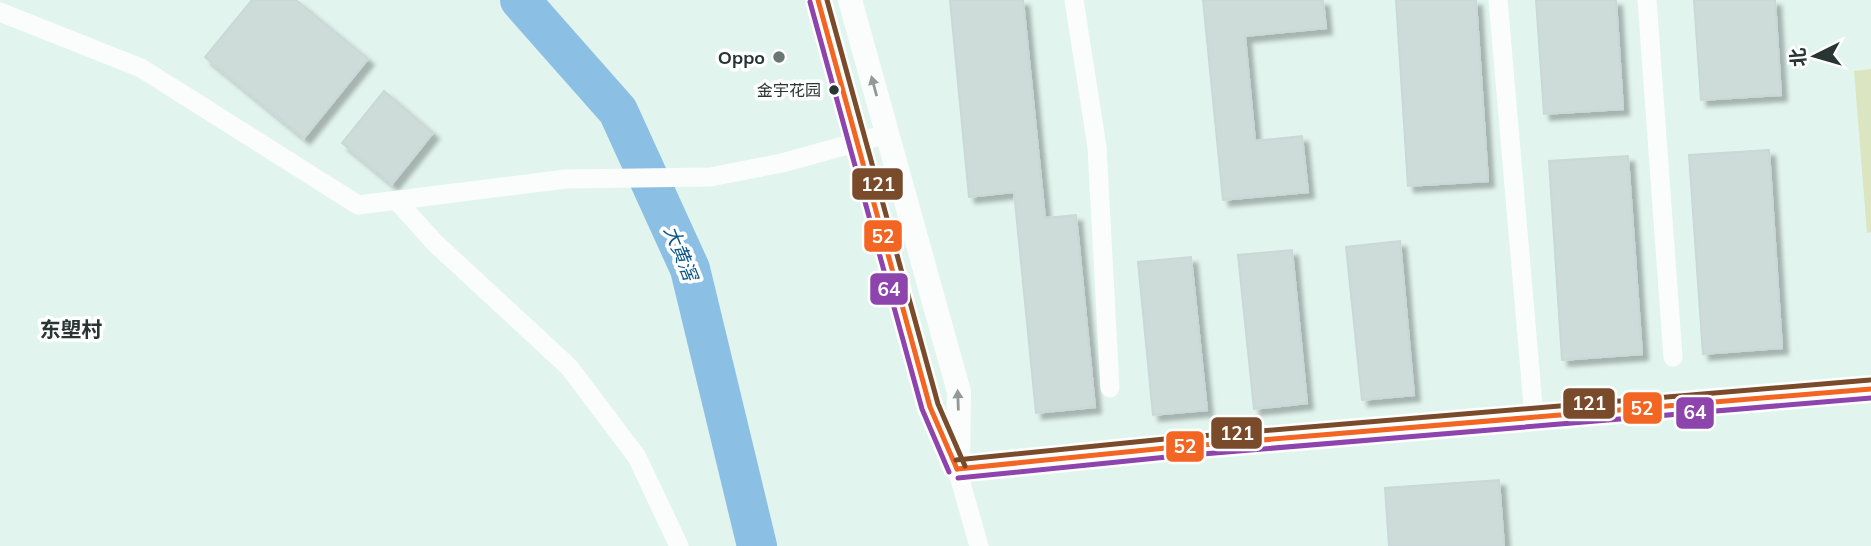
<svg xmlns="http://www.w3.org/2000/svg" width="1871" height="546" font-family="Mulish,'Noto Sans SC',sans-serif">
<defs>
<filter id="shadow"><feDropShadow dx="6" dy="6" stdDeviation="2" flood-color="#0004"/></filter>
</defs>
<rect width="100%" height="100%" fill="#e2f4ee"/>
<!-- green -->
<polygon fill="#dbe5c2" points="1871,69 1871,232 1867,233 1854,71"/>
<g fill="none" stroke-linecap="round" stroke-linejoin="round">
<!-- river -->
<polyline stroke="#8cbfe4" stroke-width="40" points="520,0 618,111 690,269 757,546"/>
</g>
<!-- building -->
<g fill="#cddbd9" stroke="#cad8d7" stroke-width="2" filter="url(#shadow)">
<polygon points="252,0 296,0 368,59 304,138 205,57"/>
<polygon points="950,0 1023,0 1045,218 1076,215 1095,407 1036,413 1014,192 969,197"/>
<polygon points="1203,0 1323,0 1326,28 1245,36 1255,141 1302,136 1308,192 1223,200"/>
<polygon points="1396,0 1476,0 1488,181 1408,186"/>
<polygon points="1536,0 1616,0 1623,109 1544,114"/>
<polygon points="1694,0 1775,0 1781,95 1701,100"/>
<polygon points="384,91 433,133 392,184 342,143"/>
<polygon points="1769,150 1782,348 1703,354 1689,155"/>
<polygon points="1628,156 1642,354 1562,360 1549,161"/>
<polygon points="1400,241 1414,395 1362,400 1346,247"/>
<polygon points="1292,250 1307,403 1254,409 1238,255"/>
<polygon points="1191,257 1207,410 1153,415 1138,262"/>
<polygon points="1499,480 1504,546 1389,546 1385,488"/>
</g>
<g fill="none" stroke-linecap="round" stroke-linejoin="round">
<!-- minor -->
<g stroke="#fbfdfc" stroke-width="19">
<polyline points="1074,0 1097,147 1110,388"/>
<polyline points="1498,0 1534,417"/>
<polyline points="1647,0 1673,357"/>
<polyline points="0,12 141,68 358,205 566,179 710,177 782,163 887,134"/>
<polyline points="398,202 435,243 569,367 637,457 679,546"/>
<polyline points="957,469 979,546"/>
</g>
<!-- tertiary -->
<g stroke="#fbfdfc" stroke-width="24">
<polyline points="818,0 930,407 957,469"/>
<polyline points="850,0 959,392 958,461"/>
<polyline points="957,469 1166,448 1871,389"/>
</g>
<defs>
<g id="bus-1">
<polyline points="818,0 930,407 957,469"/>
<polyline points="957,469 1166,448 1871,389"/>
</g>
<g id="bus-2">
<polyline points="810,2 922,409 949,472"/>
<polyline points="958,478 1167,457 1871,398"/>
</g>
<g id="bus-3">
<polyline points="827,0 938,404 965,466"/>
<polyline points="956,460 1165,439 1870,380"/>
</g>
</defs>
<!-- bus-1 casing -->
<use href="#bus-1" stroke="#fff" stroke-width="10"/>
<!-- bus-2 casing -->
<use href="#bus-2" stroke="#fff" stroke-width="10"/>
<!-- bus-3 casing -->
<use href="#bus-3" stroke="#fff" stroke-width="10"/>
<!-- bus-1 -->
<use href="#bus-1" stroke="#f26522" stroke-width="5"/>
<!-- bus-2 -->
<use href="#bus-2" stroke="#8e44ad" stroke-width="5"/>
<!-- bus-3 -->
<use href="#bus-3" stroke="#7a4b2a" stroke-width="5"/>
</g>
<!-- one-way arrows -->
<defs><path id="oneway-solid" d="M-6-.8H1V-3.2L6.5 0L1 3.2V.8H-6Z" transform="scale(1.75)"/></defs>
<g fill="#929997">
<use href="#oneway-solid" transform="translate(874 86) rotate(-105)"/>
<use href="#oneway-solid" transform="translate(958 400) rotate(-92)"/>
</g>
<!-- markers -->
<circle fill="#6a7874" stroke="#fff" stroke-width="2.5" cx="779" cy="57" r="7"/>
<circle fill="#293532" stroke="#fff" stroke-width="2.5" cx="834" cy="90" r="6"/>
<g text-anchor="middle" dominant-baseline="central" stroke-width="7" stroke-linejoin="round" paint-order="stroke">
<!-- bus labels -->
<g font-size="16" fill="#293532" stroke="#fff" text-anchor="end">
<text x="821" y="90">金宇花园</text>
</g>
<!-- poi labels -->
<g font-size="18" font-weight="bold" fill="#293532" stroke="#fff" text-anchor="end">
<text x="765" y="57">Oppo</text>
</g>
<!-- water labels -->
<g font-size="19" font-style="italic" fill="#0b578a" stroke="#fff">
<text transform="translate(681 253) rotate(68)">大黄滘</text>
</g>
<!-- quarter labels -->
<g font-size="21" font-weight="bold" fill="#293532" stroke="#fff">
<text x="71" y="329">东塱村</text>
</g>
</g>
<g stroke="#fff" stroke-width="2.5">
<rect x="851" y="167" width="53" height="34" rx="7" fill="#7a4b2a"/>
<rect x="863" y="219" width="40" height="34" rx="7" fill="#f26522"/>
<rect x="869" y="272" width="40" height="34" rx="7" fill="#8e44ad"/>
<rect x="1562" y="387" width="54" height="33" rx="7" fill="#7a4b2a"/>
<rect x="1622" y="391" width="41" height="34" rx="7" fill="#f26522"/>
<rect x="1675" y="396" width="40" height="34" rx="7" fill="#8e44ad"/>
<rect x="1210" y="416" width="53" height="34" rx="7" fill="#7a4b2a"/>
<rect x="1165" y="430" width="40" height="33" rx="7" fill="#f26522"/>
</g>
<g font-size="19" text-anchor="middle" font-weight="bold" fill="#fff">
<text x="878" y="191">121</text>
<text x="883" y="243">52</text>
<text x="889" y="296">64</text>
<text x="1589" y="410">121</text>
<text x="1642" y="415">52</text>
<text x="1695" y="419">64</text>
<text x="1237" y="440">121</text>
<text x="1185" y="453">52</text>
</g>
<!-- north arrow -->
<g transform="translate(1815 56) rotate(265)" stroke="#ffffff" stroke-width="5" paint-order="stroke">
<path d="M0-5L12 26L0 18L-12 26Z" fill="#293532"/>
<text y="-10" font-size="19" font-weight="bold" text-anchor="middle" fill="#293532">北</text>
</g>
</svg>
